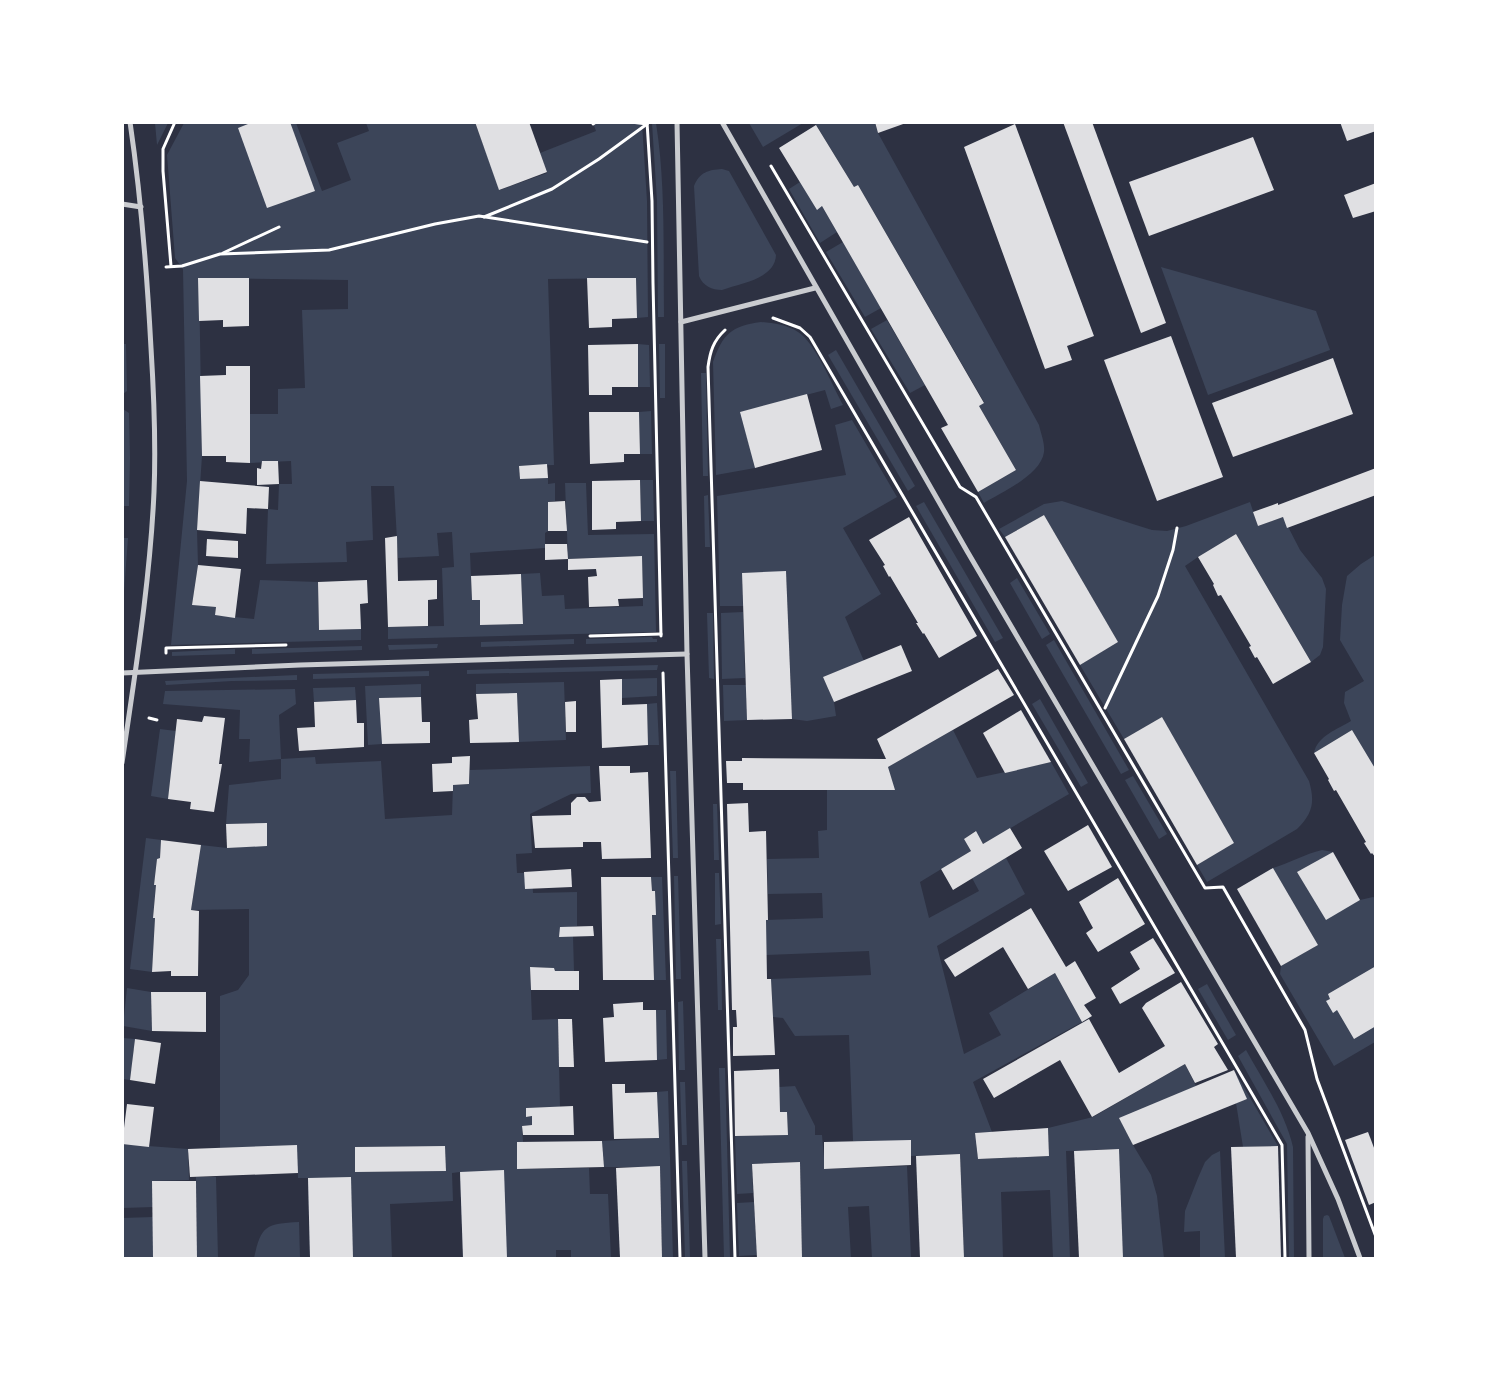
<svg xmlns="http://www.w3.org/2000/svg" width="1498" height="1381" font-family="'Fira Sans',sans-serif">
<rect width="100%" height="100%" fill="#2d3142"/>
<!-- green -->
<g fill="#3c4559" fill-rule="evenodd">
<polygon points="155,123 168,123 157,145"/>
<polygon points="184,123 296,123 322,191 351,180 337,143 369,131 366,123 475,123 500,190 547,173 540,153 596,131 593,123 642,123 647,201 648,317 637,318 636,278 548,279 554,465 519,466 520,479 548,478 548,484 555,483 555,501 548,502 548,531 545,533 545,548 470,553 472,600 480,600 480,625 523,623 521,574 540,573 542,596 564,595 565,609 643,606 642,556 568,559 565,483 586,483 588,535 654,534 656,632 388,639 388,627 444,626 442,568 454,567 452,532 437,533 439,556 398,558 394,486 371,486 373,540 346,542 347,562 266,564 268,509 278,510 279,484 292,484 291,461 250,463 250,414 278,414 278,389 305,388 302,310 348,309 348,280 199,278 202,456 197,530 198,565 192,605 216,607 215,615 254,619 260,580 318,582 319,630 361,629 361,640 171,645 187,481 183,269 175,258 167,155"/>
<path d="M 652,123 L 656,123 C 666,186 663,253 664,317 L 658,317 L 657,201 Z"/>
<polygon points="749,123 803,123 763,147"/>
<path d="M 815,123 L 875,123 L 878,133 L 1039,425 C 1041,434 1045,443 1044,452 C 1041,475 1002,492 984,503 L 978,492 L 1016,470 L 979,406 L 984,402 L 858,185 L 854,187 Z"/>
<path d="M 722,169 L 729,171 L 776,255 C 775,279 741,283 722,290 C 712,290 703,286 699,276 L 694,186 C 700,172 708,170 722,169 Z"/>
<polygon points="800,182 817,209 822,206 837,232 820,243 789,189"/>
<polygon points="843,242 881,308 865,317 826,252"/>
<polygon points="1161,267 1316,311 1330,350 1208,395"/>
<polygon points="887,320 925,385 910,393 871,329"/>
<path d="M 761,322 C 773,323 788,325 798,332 C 815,342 833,387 843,405 L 831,409 L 825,390 L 741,412 L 755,468 L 716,475 L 713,362 C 723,334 731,326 761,322 Z"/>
<polygon points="122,344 126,344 127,391 123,394"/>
<polygon points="638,344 649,345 650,387 638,387"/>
<polygon points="659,344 665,344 665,398 660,398"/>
<polygon points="836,350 915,486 908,491 828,355"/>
<polygon points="701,373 706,373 708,476 703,476"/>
<polygon points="123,409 129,413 130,458 129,506 123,506"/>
<polygon points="651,411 652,454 640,454 639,412"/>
<polygon points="852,420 897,497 843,528 881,594 845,617 864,661 823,677 834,702 836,716 807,721 792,719 786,572 742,573 743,606 720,606 717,496 846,475 835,425"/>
<polygon points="640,480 653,480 654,521 641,521"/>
<polygon points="708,495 710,547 705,547 704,496"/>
<path d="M 1062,501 L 1136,525 L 1152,530 L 1167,531 L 1186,526 L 1250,502 L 1258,526 L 1283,517 L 1300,550 L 1322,578 L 1326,589 L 1323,647 L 1320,655 L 1311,662 L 1236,534 L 1198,557 L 1185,566 L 1309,781 C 1315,802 1313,813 1297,829 L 1207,882 L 1197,865 L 1234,843 L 1162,717 L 1124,739 L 1080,665 L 1118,642 L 1044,515 L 1005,537 L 999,529 L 1044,504 Z"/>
<polygon points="924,502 1003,638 995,642 916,506"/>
<polygon points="123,538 128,538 123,605 122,538"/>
<path d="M 1375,555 L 1375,770 L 1352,730 L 1314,753 C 1317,736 1338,729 1351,721 L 1344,703 L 1345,692 L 1364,681 L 1340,640 L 1342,605 L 1347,576 L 1361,564 Z"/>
<polygon points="1017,578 1050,634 1042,639 1010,583"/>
<polygon points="743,612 745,678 722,679 721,613"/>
<polygon points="707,613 713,613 714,679 709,678"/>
<polygon points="652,637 653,639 657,639 657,642 586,644 586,639"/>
<polygon points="574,639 574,644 481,647 481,642"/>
<polygon points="1054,640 1129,770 1121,774 1046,645"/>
<polygon points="438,644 437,648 389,650 388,645"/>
<polygon points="362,646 362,650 252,654 252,649"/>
<polygon points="235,649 235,654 172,656 172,652"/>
<polygon points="658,665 657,670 467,674 467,670"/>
<polygon points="429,671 429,676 313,679 313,674"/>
<polygon points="297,675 297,680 232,681 166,685 165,681"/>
<polygon points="657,678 657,696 622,698 622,679"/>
<polygon points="564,682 566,740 519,742 517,694 476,694 476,684"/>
<polygon points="421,684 421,697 380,698 382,744 368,745 365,686"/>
<polygon points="723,685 746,685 747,720 724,721"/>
<polygon points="355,687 356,700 314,702 313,688"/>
<path d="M 295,689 L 296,704 L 279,715 L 281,759 L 315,757 L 316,764 L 381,761 L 385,819 L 452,815 L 453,785 L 469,784 L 470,770 L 590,766 L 591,793 L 571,794 L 530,814 L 532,853 L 516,854 L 517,873 L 532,873 L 533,893 L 577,892 L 577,926 L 560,928 L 560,937 L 573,936 L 574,971 L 555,971 L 554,968 L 530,967 L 532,1020 L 558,1019 L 560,1107 L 526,1108 L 526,1117 L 532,1116 L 532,1125 L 522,1126 L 523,1142 L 517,1143 L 517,1169 L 589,1168 L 590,1194 L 608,1194 L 611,1258 L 571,1258 L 571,1250 L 556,1250 L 556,1258 L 463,1258 L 460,1172 L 452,1173 L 453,1201 L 390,1204 L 392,1258 L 310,1258 L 308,1178 L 298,1178 L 297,1146 L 220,1148 L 220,996 L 238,990 L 249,975 L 249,909 L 191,910 L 201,845 L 227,848 L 267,845 L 267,823 L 226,824 L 229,785 L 281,779 L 281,759 L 249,762 L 250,739 L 239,739 L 240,710 L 163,704 L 165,691 ZM 445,1146 L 446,1171 L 355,1172 L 356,1147 Z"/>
<polygon points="1040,699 1088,783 1081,787 1032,704"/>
<polygon points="657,703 659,745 648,745 647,704"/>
<polygon points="160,729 176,731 168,799 151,796"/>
<polygon points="953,730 977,778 1051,762 1069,794 983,844 975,831 964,839 971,851 920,882 929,918 979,891 972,878 1006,858 1025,894 937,946 964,1054 1001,1035 989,1013 1055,973 1082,1022 973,1082 992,1132 975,1133 978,1159 1049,1156 1048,1128 1093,1117 1185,1064 1196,1086 1120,1119 1133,1145 1151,1175 1157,1196 1164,1258 1123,1258 1118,1149 1066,1151 1070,1258 1053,1258 1050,1190 1001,1192 1003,1258 964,1258 960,1154 911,1156 853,1141 849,1035 795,1036 783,1018 773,1017 771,979 871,975 869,951 766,955 766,920 823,918 822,893 768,894 767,859 819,858 818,831 827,830 827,790 894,789 888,767"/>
<polygon points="670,771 676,771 678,858 673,858"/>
<polygon points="1133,776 1167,834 1159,839 1125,780"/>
<polygon points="713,804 717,804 719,860 714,860"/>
<polygon points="146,838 161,840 160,858 157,859 154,885 156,885 153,917 155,918 152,972 130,969"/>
<path d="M 1322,850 L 1333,852 L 1298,872 L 1326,919 L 1360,900 L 1373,897 L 1375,898 L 1375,1042 L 1334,1066 L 1280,974 L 1281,966 L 1318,945 L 1273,868 C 1289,863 1305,854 1322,850 Z"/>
<polygon points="715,873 719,873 721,924 715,925"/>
<polygon points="674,876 678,876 681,979 676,979"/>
<polygon points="651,877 662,877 666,980 654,980 652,915 655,891 652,891"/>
<polygon points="716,939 721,939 722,1010 718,1010"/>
<polygon points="1207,984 1236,1035 1228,1040 1198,989"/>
<polygon points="127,988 151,992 152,1031 123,1026"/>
<polygon points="683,1001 685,1070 679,1070 678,1002"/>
<polygon points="656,1010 666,1010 667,1059 657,1060"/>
<polygon points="123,1038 135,1039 130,1080 123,1079"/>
<path d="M 1246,1050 C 1263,1081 1285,1112 1293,1147 L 1294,1258 L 1289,1258 L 1287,1144 L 1238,1056 Z"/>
<polygon points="719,1068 725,1068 730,1258 724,1258"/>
<polygon points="1234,1070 1278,1146 1243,1147 1236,1103 1246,1099"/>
<polygon points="680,1082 685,1082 687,1145 682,1145"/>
<polygon points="795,1086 815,1126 815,1135 822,1135 825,1169 907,1166 911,1258 872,1258 869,1206 848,1207 851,1258 802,1258 800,1162 752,1164 753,1193 737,1194 735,1136 788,1135 787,1112 780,1112 779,1087"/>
<polygon points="668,1091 673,1258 662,1258 660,1167 604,1167 602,1141 658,1138 657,1092"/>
<polygon points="122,1144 188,1149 189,1180 152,1181 153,1207 123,1208"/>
<polygon points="1220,1151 1225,1258 1200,1258 1200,1231 1184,1232 1185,1211 1198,1178 1205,1162 1212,1155"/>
<polygon points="682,1161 687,1161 690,1258 685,1258"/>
<polygon points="196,1177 216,1177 218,1258 197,1258"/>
<polygon points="754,1202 757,1255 739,1256 737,1203"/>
<polygon points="1327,1215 1329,1216 1345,1258 1323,1258 1323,1219 1324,1216"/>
<polygon points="153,1217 153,1258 123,1258 122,1218"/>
<path d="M 299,1222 L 300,1258 L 254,1258 C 261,1225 266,1224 299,1222 Z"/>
</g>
<!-- building -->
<g fill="#e0e0e3">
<polygon points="253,122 290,122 315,191 267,208 238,128"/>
<polygon points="475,122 529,122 547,172 499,190"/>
<polygon points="875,122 906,122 906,123 878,133"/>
<polygon points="1063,122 1092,122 1166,323 1141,333"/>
<polygon points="1340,122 1376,122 1376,131 1347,141"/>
<polygon points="1015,124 1094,336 1067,346 1072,360 1045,369 964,147"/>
<polygon points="816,125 854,187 858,185 984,403 979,406 1016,470 978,492 941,428 948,425 837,232 822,206 817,210 779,148"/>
<polygon points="1253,137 1274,190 1149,236 1129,182"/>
<polygon points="1376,183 1376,205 1374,205 1376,211 1353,218 1344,195"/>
<polygon points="198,278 249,278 249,326 223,327 223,320 199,321"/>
<polygon points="587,278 636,278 637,318 612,319 612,327 589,328"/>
<polygon points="1171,336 1223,477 1157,501 1104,360"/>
<polygon points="638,344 638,387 612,387 612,395 589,395 588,345"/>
<polygon points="1333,358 1353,414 1233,457 1212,403"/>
<polygon points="226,366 250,366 250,463 226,462 226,456 202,456 200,376 226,375"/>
<polygon points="807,394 822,450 755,468 740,412"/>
<polygon points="589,412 639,412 640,454 624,454 624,462 590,464"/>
<polygon points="262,461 278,461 279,484 257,485 257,468 261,469"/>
<polygon points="547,464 548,478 520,479 519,466"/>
<polygon points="1376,468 1376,495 1287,528 1283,517 1258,526 1253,512 1278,503 1278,505"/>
<polygon points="640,480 641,521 616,522 616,529 592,530 592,481"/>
<polygon points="200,481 269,487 268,509 247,508 246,534 197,530"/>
<polygon points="565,501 567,531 548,531 548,502"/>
<polygon points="1044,515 1118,642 1080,665 1005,537"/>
<polygon points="909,517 977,636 939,658 924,633 923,634 916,623 918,623 890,576 889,577 883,566 885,565 869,540"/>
<polygon points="1236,534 1311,662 1273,684 1257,657 1255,658 1249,647 1251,646 1221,595 1218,596 1213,585 1214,584 1198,557"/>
<polygon points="397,536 398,581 437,580 437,599 428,600 428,626 388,627 385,538"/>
<polygon points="207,539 238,541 238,558 206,556"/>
<polygon points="545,544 567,544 568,559 545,560"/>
<polygon points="642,556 643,598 618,599 619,606 589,607 588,577 597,576 596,569 568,570 568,559"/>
<polygon points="198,565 241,569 235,618 215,615 216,607 192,605"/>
<polygon points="786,571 792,719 747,720 742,573"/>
<polygon points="521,574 523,624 480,625 480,600 472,600 471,576"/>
<polygon points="367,580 368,603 360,604 361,629 319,630 318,582"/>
<polygon points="901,645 912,671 834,702 823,677"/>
<polygon points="998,669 1014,695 888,767 895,790 743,790 743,783 727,783 726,761 742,761 742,758 886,759 877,739"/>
<polygon points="622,679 622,705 647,704 648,745 602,748 600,680"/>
<polygon points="517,693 519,742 470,743 469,720 478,719 476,694"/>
<polygon points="421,697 422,722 430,722 430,743 382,744 379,698"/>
<polygon points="356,700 357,723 364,723 364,747 299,751 297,728 315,727 314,702"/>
<polygon points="576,701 576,732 566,732 565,702"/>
<polygon points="1021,710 1051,762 1005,773 983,733"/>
<polygon points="204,716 225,718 219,764 222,764 214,812 190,809 191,802 168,799 177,719 202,722"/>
<polygon points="1162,717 1234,843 1197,865 1124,739"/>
<polygon points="1352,730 1376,770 1376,858 1372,853 1371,854 1364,843 1366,842 1336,790 1334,791 1328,780 1329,779 1314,753"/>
<polygon points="470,756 469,784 453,785 453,791 433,792 432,764 452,763 452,757"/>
<polygon points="599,766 630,766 630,773 648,772 651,858 602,859 601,842 583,842 583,847 535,848 532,816 571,815 571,803 577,797 585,797 589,802 601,801"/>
<polygon points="748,803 749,832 766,831 768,920 766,920 767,979 771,979 775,1055 733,1056 733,1027 737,1027 736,1010 732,1010 727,804"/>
<polygon points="267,823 267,846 227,848 226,824"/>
<polygon points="1088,825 1112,867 1068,891 1044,851"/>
<polygon points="1010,828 1022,848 953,890 941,869 971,851 964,839 976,831 983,844"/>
<polygon points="161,840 201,845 191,910 199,911 198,976 171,976 171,971 152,972 155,918 153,918 156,885 154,885 157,859 160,858"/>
<polygon points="1333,852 1360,900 1326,920 1297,872"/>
<polygon points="1273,868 1318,945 1281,966 1237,889"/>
<polygon points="571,869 572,887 525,889 524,872"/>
<polygon points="601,877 651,877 652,891 655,891 656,915 652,915 654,980 603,980"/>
<polygon points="1118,878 1145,924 1098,952 1086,933 1093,928 1079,902"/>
<polygon points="1031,908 1066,967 1075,961 1096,998 1084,1005 1092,1016 1082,1022 1055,973 1028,989 1003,947 955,977 944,960"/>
<polygon points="593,926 594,936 559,937 560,927"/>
<polygon points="1153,938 1175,973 1120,1004 1111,988 1140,969 1130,952"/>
<polygon points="1376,966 1376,1026 1354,1039 1337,1010 1333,1013 1326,1001 1330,999 1328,994"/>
<polygon points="530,967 554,968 555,971 579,971 579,990 531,990"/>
<polygon points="1181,982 1218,1044 1214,1047 1228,1070 1195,1083 1185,1064 1092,1117 1060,1060 994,1098 983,1079 1089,1019 1119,1073 1165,1046 1142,1008 1146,1003"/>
<polygon points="151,992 206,992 206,1032 152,1031"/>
<polygon points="643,1002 643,1010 656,1010 657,1060 605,1062 603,1018 614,1017 613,1004"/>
<polygon points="558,1019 572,1019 574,1067 559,1067"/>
<polygon points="135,1039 161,1043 155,1084 130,1080"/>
<polygon points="779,1069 780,1112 787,1112 788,1135 735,1136 734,1071"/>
<polygon points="1234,1070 1247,1099 1133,1145 1119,1118"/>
<polygon points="612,1084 625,1084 625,1093 657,1092 659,1138 614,1139"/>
<polygon points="127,1104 154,1107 149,1147 122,1144"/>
<polygon points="573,1106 574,1135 523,1135 522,1126 532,1125 532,1116 526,1117 526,1108"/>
<polygon points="1048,1128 1049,1156 978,1159 975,1133"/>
<polygon points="1368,1132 1376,1153 1376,1202 1369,1205 1345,1140"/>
<polygon points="911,1140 911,1165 824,1169 824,1142"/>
<polygon points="602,1141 604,1167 517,1169 517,1142"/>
<polygon points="297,1145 298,1173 190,1177 188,1149"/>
<polygon points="445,1146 446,1171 355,1172 355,1147"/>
<polygon points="1278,1146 1281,1258 1236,1258 1231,1147"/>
<polygon points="1119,1149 1123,1258 1079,1258 1074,1151"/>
<polygon points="960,1154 964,1258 920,1258 916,1156"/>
<polygon points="800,1162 802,1258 757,1258 752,1164"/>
<polygon points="660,1166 662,1258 620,1258 616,1168"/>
<polygon points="504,1170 507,1258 463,1258 460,1172"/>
<polygon points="351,1177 353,1258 310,1258 308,1178"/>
<polygon points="152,1181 196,1181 197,1258 153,1258"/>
</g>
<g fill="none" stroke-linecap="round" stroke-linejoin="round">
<!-- path -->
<g stroke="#fff" stroke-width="3">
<polyline points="631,122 647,124"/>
<polyline points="647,122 652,201 653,283 661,636"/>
<polyline points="593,124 596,122"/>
<polyline points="771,166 960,487 976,497 1205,888 1223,887 1305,1030 1317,1079 1376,1237"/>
<polyline points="484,217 552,189 599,159 647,124"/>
<polyline points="223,253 279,227"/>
<polyline points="171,266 163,171 163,149 175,122"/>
<polyline points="166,267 182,266 220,254 329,250 435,224 479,216 647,242"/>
<polyline points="773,318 800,328 810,337 1282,1145 1285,1258"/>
<path d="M 725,330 C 713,341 710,352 708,367 L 735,1258"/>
<polyline points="590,636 661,634"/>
<polyline points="166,653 166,648 286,645"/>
<polyline points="663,673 680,1258"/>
<polyline points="1105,708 1158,596 1173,550 1177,528"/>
<polyline points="149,718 157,720"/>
</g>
<!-- minor -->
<g stroke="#caccd0" stroke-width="5">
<polyline points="677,122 687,654 705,1258"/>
<polyline points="722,122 967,551 1308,1133 1338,1199 1360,1258"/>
<polyline points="122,204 141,207"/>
<polyline points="681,322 815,288"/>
<polyline points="122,673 300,665 687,654"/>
<path d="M 122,763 C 135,673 150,582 154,492 C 156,444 154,396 151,348 C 147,273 141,197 130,122"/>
<polyline points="1308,1137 1309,1258"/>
</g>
</g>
<!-- border -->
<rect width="1498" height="1381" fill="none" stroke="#ffffff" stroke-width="248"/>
</svg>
